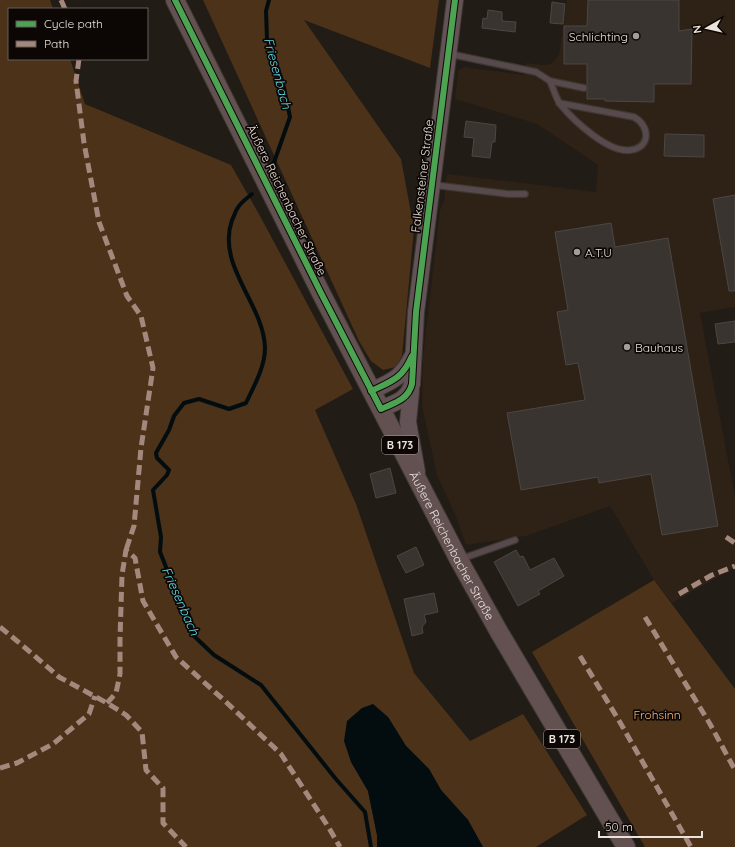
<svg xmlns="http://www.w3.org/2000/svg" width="735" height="847" font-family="Quicksand,sans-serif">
<rect width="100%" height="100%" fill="#221c16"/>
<!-- commercial -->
<polygon fill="#2e2116" points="567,0 735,0 735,307 700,313 735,496 735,563 732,569 672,603 654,580 610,506 526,536 466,545 456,517 437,475 422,406 423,357 440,210 444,201 447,174 596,192 598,165 537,124 455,99 458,71 464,67 525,75 526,63 543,65 551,64 559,55"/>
<!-- green -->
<g fill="#4b3219">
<polygon points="0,0 50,0 53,9 9,9 9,59 70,59 85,104 231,165 260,216 353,389 315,410 356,504 414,673 470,741 523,714 587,815 536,847 483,847 468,820 441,790 429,769 406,746 388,717 351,762 368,791 377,835 377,847 0,847"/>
<polygon points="203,0 439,0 430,68 304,20 401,159 414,229 402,356 396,367 383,370 371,361 359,341"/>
<polygon points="654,580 735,689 735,847 645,847 532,652"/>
</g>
<!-- water -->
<polygon fill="#030d10" points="373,704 388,717 406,746 429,769 441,790 468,820 483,847 377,847 377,835 368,791 351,762 344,741 347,721 362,708"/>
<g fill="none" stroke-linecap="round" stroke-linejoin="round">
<!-- stream -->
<g stroke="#030d10" stroke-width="4">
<polyline points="269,0 266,11 267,39 283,83 290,117 272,168"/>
<path d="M 252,194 C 247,198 240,203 237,209 C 235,212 234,217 232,220 C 216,266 264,304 265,348 C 265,367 254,386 246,403 L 229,409 L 199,399 L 184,403 L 174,416 L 169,430 L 156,453 L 157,458 L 169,470 L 167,475 L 153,490 L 161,537 L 160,552 L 168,572 L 170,584 L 189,615 L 194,636 L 214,655 L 261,685 L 335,778 L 365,812 L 371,847"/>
</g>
</g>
<!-- building -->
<g fill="#39342f" stroke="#4d4743">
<polygon points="588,0 679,0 679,31 692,29 691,84 654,84 654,102 605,101 605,99 587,99 587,91 588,88 587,85 587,64 564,64 564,26 587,26"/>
<polygon points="552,2 565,4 563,24 550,23"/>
<polygon points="488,10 502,12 502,21 516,22 515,32 482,28 483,18 487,19"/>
<polygon points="466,121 496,125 495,142 492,142 490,158 472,156 474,138 464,137"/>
<polygon points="665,134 704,135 704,157 664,156"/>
<polygon points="735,195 735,291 729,291 713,199"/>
<polygon points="611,223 615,247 668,238 718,526 662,535 651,474 599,483 598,477 521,490 507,413 585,400 578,363 566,365 557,312 568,310 555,232"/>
<polygon points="735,321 735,342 718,344 715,324"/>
<polygon points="390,468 396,493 376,498 370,474"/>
<polygon points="416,547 424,565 406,573 397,556"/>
<polygon points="516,550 520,557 523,556 530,570 554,558 564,576 538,591 540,594 518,606 494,562"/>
<polygon points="434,593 438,612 424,615 426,622 422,627 423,633 412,636 404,599"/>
</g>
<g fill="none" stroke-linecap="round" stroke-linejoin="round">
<defs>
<g id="lane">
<polyline points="450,54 536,72 550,81 584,88"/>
<path d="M 550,81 C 553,88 556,98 560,104 C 573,120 609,154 631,150 C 651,147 650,126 634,117 L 559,103"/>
<polyline points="434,185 508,194 525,194"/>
<polyline points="461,559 515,540"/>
</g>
<g id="secondary">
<path d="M 371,391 C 393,381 402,378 413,355"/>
<polyline points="411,391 408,422 417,472"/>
<path d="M 381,409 C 394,403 408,400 412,384 L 416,312 L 455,0"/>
</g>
<g id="primary">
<path id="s1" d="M 175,0 L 321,293 L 459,560 L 499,632 L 626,847"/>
</g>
</defs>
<!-- lane casing -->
<use href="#lane" stroke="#3d3832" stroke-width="8"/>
<!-- secondary casing -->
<use href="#secondary" stroke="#3d3832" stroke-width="18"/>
<!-- primary casing -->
<use href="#primary" stroke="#3d3832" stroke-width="20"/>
<!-- lane -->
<use href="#lane" stroke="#584a4c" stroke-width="5.5"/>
<!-- secondary -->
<use href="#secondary" stroke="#645356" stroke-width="16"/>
<!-- primary -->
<use href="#primary" stroke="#635152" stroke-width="18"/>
<!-- quiet -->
<g stroke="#a5887d" stroke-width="5" stroke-dasharray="10 5" stroke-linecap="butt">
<polyline points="61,0 65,9"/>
<polyline points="79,59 76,81 84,143 99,222 127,296 141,316 153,368 141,448 134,526 126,550"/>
<polyline points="726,537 735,543"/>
<polyline points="679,594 712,575 735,566"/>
<polyline points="645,617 710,724 735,770"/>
<polyline points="0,627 22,645 59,677 107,703 126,715 142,732 146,770 163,788 163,823 186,847"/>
<polyline points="580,656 621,724 691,847"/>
<polyline points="107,703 116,693 120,674 120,639 122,575 126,550 135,558 143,601 176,657 226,702 281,754 329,828 340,847"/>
<polyline points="0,768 17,763 53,744 89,714 95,696"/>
</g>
<defs>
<g id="cycleway">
<path d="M 175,0 L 321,293 L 381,409 C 394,403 408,400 412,384 L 416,312 L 455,0"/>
<path d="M 371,391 C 392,381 402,379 412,356"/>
</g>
</defs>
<!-- cycleway casing -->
<use href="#cycleway" stroke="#0c0704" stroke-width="8"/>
<!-- cycleway -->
<use href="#cycleway" stroke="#4ca352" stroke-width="6"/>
</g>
<!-- markers -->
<g fill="#a49d96" stroke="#0c0704" stroke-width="1.5">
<circle cx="636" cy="36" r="4"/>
<circle cx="577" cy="252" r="4"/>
<circle cx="627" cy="347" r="4"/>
</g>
<g text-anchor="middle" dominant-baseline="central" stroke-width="3.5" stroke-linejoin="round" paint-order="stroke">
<!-- shield labels -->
<g fill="#0c0704" stroke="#a7a09a" stroke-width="1">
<rect x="382" y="436" width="36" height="18" rx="3"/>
<rect x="544" y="730" width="36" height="18" rx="3"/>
</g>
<g font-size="11" font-weight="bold" fill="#eae2db">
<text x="400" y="445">B 173</text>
<text x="562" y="739">B 173</text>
</g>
<!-- poi labels -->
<g font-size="12" fill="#eae2db" stroke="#0c0704" text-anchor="start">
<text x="628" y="36" text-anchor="end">Schlichting</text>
<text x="585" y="252">A.T.U</text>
<text x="635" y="347">Bauhaus</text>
</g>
<!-- street labels -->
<g font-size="12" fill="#eae2db" stroke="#0c0704">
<text transform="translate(422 176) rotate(-83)">Falkensteiner Straße</text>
<text transform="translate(287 200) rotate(64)">Äußere Reichenbacher Straße</text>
<text stroke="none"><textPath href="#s1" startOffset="612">Äußere Reichenbacher Straße</textPath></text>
</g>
<!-- park labels -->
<g font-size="12" fill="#f9b877" stroke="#0c0704">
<text x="657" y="714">Frohsinn</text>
</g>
<!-- water labels -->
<g font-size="13" font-style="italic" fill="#5ddae9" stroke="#0c0704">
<text transform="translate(278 73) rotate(75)">Friesenbach</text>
<text transform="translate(181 601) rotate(66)">Friesenbach</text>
</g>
</g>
<!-- legend -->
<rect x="8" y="8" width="140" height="52" fill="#0c0704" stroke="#655f5a"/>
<rect x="16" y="21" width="20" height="6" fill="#4ca352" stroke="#655f5a"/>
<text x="44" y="28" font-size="12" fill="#eae2db">Cycle path</text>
<rect x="16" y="41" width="20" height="6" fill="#a5887d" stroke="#655f5a"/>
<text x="44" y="48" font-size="12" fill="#eae2db">Path</text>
<!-- north arrow -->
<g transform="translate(707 28) rotate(262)" stroke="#0c0704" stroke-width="3" paint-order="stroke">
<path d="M0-3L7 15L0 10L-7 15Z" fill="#eae2db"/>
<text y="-6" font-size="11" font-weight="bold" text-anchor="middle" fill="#eae2db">N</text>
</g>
<!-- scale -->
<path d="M599 831v6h103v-6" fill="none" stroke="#eae2db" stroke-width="2"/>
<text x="605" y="831" font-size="12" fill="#eae2db" stroke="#0c0704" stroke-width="3" paint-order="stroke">50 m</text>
</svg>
